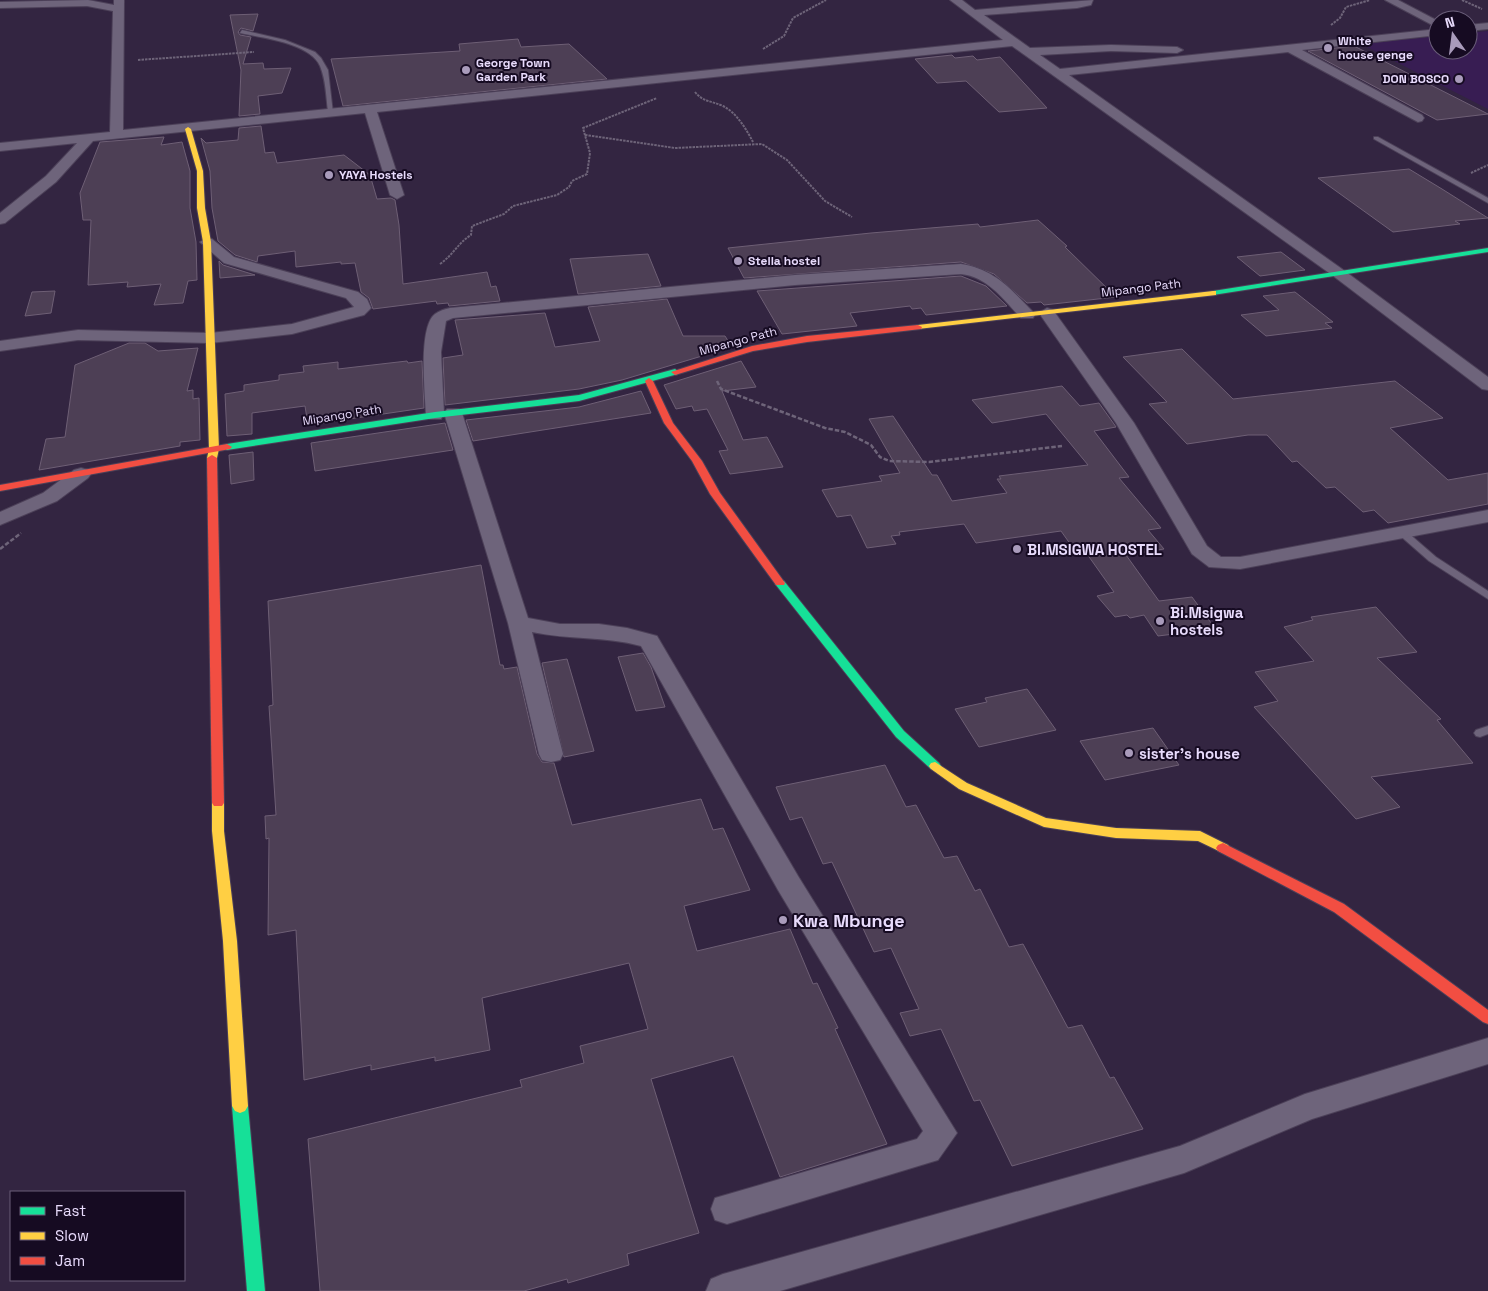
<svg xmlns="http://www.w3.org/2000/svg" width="1488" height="1291" font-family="'Space Grotesk',sans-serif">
<rect width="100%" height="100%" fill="#332541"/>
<!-- built -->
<polygon fill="#381d53" points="1488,31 1488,109 1361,44 1438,36 1438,50 1468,50 1468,33"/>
<!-- building -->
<g fill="#4d3f55" stroke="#6e5f75">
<polygon points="258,14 253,31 241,28 238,32 240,35 251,37 243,64 263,63 264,69 291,68 282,93 258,96 260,114 239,116 241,70 230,15"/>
<polygon points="518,39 521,47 569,44 607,79 343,106 331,59 460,51 459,44"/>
<polygon points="1354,46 1488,114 1437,120 1308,51"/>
<polygon points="952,55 955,58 973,56 977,60 1000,57 1047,108 999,112 966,81 937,83 915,59"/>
<polygon points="261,126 265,153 274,152 277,163 344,155 370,175 377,199 391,198 395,200 399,225 403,284 487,272 491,287 496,286 500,301 449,306 448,303 437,304 436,301 373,309 369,298 361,292 355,263 341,264 341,262 296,267 295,251 258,256 257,262 235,255 218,241 212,208 210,171 201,138 206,143 238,140 239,128"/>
<polygon points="164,137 161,145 182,142 190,171 190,208 196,242 197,280 188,281 183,303 154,305 161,284 127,287 128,282 88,285 91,220 83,220 80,193 100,142"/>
<polygon points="1409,169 1442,189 1488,218 1455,221 1460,224 1393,232 1318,178"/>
<polygon points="1038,220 1067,246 1065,247 1116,297 1044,305 1041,302 1027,303 994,274 961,262 744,278 728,248 871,233 978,224 980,227"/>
<polygon points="1281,252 1305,270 1260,276 1237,257"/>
<polygon points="648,254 661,286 578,294 570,259"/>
<polygon points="219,261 223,265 255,275 220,278"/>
<polygon points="961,276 986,286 1007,306 926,315 921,308 912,309 910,306 850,313 857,326 782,334 757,291"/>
<polygon points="55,291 51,313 25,316 32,292"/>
<polygon points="1295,292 1333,322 1325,323 1332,328 1266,336 1241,315 1279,310 1263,296"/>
<polygon points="667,299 683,336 725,336 732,347 622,380 579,389 445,405 443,358 463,355 455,320 545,313 555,347 600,341 588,307"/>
<polygon points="129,343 145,343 158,351 198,348 187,391 193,390 193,399 199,398 200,440 180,442 180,446 39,470 46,439 65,437 75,365"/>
<polygon points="1182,349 1233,399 1395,381 1443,418 1390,428 1448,480 1488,473 1488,504 1388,523 1374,510 1363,512 1335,487 1326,488 1297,461 1292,462 1267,435 1248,435 1187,444 1149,404 1167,402 1123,357"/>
<polygon points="407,361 408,363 422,361 424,408 308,425 305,406 252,413 252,434 227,436 225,394 244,391 244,385 279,380 279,375 304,372 303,366 338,362 338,369"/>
<polygon points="741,361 756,387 722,391 743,440 767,437 783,467 730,474 719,451 728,450 707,409 694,411 692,406 676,409 664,385"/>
<polygon points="1062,386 1080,406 1099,403 1114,424 1116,427 1094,431 1129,477 1119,478 1161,528 1148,530 1164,549 1126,555 1159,601 1192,597 1217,631 1192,635 1190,632 1158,636 1144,615 1130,618 1127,615 1115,617 1097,596 1114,592 1087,554 1078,555 1061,531 976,543 964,524 899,532 900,535 891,536 896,544 867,548 851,515 837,517 822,490 882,481 879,476 900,473 869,419 893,416 932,475 937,475 952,501 1007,493 997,479 1001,479 999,476 1088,465 1046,414 992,423 972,400"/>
<polygon points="641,391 651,413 473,441 466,420 579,407"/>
<polygon points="445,423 453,450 315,471 311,443"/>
<polygon points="253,452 254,480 231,484 229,455"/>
<polygon points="481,565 500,665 503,665 504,669 517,667 537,754 542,762 554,763 572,825 701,799 713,830 723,828 750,890 684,906 697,951 790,929 813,984 817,983 838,1028 835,1029 887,1144 780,1177 733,1056 651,1079 699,1233 627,1254 629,1265 568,1283 567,1279 524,1291 320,1291 308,1139 522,1087 520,1080 584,1063 580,1046 648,1029 629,963 482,998 490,1050 435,1061 435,1057 371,1070 371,1065 304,1080 296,930 268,935 269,838 266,839 265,816 276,815 269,706 273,705 268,601"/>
<polygon points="1376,607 1417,652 1377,658 1441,719 1437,720 1473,763 1371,777 1400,807 1356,819 1254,707 1278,701 1255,672 1314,661 1284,627 1313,620 1311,617"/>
<polygon points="643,653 651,667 665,707 636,711 618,657"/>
<polygon points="567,659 594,751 564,757 542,663"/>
<polygon points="1027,689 1056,730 979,747 955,709 987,702 985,698"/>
<polygon points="1153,728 1179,765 1105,780 1080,741"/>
<polygon points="885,765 906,807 916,805 944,858 957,856 975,891 980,889 1009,947 1023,944 1068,1028 1082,1025 1110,1078 1114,1077 1143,1129 1012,1166 980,1100 974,1101 941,1029 910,1036 900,1013 919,1009 891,948 874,952 832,862 823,864 802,817 790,820 776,787"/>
</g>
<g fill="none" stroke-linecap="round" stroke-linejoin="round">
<defs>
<g id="lane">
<path d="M 242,30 L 285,40 L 315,52 L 321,58 L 328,70 L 333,113 L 328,112 C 326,97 326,80 320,66 C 310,43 262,38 240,33 Z"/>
<polygon points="1374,137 1378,137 1488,198 1488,203 1374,139"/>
<polygon points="1402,530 1406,531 1436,557 1488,591 1488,599 1429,561 1397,533"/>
<polygon points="1488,726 1488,734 1480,737 1476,736 1474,733 1476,730"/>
</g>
<g id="street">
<polygon points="88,0 114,5 114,0 124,0 123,130 1003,40 950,0 962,0 975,10 1093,0 1091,5 1077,8 984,15 1030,48 1111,45 1177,47 1183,50 1177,53 1111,51 1040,55 1060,69 1438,29 1438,35 1302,50 1422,115 1424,118 1422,121 1418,122 1288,52 1069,75 1342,269 1488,377 1488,390 1482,389 1332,275 1012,46 377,112 404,195 397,199 390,195 365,113 93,141 56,182 5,223 0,224 0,213 46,176 77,143 0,151 0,143 110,132 113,11 87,6 0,8 0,2"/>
<polygon points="1385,0 1398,0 1438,21 1438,28"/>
<polygon points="1488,23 1488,29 1468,31 1468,25"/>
<polygon points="207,238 212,239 234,257 358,292 367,299 371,308 364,315 292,334 210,343 78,340 0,351 0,341 78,330 210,333 292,324 354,307 346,298 224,263 200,242"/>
<path d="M 961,264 C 994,269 1011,289 1033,312 L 1035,315 L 1033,318 L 1021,318 C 1004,300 988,277 961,274 L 795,285 L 453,318 L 446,321 L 441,352 L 444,413 L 447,409 L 459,409 L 462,413 L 528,618 L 560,624 L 599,624 L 627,628 L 657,636 L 798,876 L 957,1133 L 938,1160 L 727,1224 L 715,1220 L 711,1209 L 715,1198 L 917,1139 L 923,1131 L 778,890 L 641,646 C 605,636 569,640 532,632 L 563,754 L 560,760 L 551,762 L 542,760 L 539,754 L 508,623 L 444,413 L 441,419 L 429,419 L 426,415 C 425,394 418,327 435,314 C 439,311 445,309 450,308 L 795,275 Z"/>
<polygon points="1047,308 1053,310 1134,423 1207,546 1221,557 1240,557 1488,510 1488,522 1240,569 1209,567 1192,554 1116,423 1039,313"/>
<polygon points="81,468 88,470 91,474 88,478 57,501 0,525 0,512 43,493 74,470"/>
<polygon points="1488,1038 1488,1064 1312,1119 1184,1173 780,1291 706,1291 711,1279 723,1274 1180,1146 1305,1094"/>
</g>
<g id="fast">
<polygon points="1488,248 1488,252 1213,295 1209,293 1213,291"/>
<polygon points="675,369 679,372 678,374 579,401 435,418 227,450 222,447 227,444 435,412 579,395"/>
<polygon points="780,580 784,581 904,731 939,763 941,766 939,769 931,769 896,737 776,585 775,583 776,581"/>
<polygon points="240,1099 245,1101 248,1106 265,1291 247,1291 232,1106 235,1101"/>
</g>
<g id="slow">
<polygon points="188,127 191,129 203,171 205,208 211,242 219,449 217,458 212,461 207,458 209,449 203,242 197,208 197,171 185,129"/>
<polygon points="1213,291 1216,291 1216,295 918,329 914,327 918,325"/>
<polygon points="935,762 967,783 1046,818 1116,828 1200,831 1228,845 1230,848 1228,851 1223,853 1198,841 1116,838 1044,827 959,789 931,769 929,766 931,763"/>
<polygon points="218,798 222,800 224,803 224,831 237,941 248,1106 245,1111 240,1113 235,1111 232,1106 223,941 212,831 212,803 214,800"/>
</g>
<g id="jam">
<polygon points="918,325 922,327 921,329 807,342 753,351 675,375 671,372 752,346 807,336"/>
<polygon points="649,378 653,381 673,423 702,461 720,493 785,583 784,585 776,585 710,494 692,461 664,423 645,381"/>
<polygon points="227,444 232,447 230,449 0,491 0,485"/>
<polygon points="212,455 217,458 224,803 222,806 214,806 212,803 207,458"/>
<polygon points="1223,843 1344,904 1488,1010 1488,1024 1483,1022 1334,912 1218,851 1216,848 1218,845"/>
</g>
</defs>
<!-- lane casing -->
<use href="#lane" stroke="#4c4058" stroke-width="2"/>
<!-- street casing -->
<use href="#street" stroke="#4c4058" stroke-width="2"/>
<!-- fast casing -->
<use href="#fast" stroke="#4c4058" stroke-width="2"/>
<!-- slow casing -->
<use href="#slow" stroke="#4c4058" stroke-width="2"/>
<!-- jam casing -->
<use href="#jam" stroke="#4c4058" stroke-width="2"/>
<!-- path-far1 -->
<g stroke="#6e6479" stroke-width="2" stroke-dasharray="2.5 1" stroke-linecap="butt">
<polyline points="1462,0 1482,9"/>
<polyline points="1331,25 1340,18 1346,7 1370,0"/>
<polyline points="763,49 784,36 793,18 826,0"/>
<polyline points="138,60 254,52"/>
<path d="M 695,92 C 703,102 712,101 723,106 C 737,113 746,129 753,142"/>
<polyline points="585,135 675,148 762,144 787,160 825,201 852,217"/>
<polyline points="1471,173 1488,165"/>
<path d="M 440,264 C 453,255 458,243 471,235 L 472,226 L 504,214 L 513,206 L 557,195 L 569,187 L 572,181 L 587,174 L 590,153 L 583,128 L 657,98"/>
</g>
<!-- path -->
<g stroke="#6e6479" stroke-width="2.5" stroke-dasharray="4.5 2" stroke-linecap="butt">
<polyline points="717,381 721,389 825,428 845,432 871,445 880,457 889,461 929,462 1062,446"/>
<polyline points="0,549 21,533"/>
</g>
<!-- lane -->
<use href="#lane" fill="#6e647b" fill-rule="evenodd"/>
<!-- street -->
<use href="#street" fill="#6e647b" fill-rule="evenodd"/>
<!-- fast -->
<use href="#fast" fill="#16e098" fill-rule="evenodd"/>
<!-- slow -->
<use href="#slow" fill="#ffcf43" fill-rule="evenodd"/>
<!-- jam -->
<use href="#jam" fill="#f24e42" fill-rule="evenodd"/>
</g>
<!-- markers -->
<g fill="#a99bbb" stroke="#160b22" stroke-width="2">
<circle cx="1328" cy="48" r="5"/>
<circle cx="466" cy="70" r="5"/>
<circle cx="1459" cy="79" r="5"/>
<circle cx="329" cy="175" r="5"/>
<circle cx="738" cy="261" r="5"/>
<circle cx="1017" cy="549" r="5"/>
<circle cx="1160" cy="621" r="5"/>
<circle cx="1129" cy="753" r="5"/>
<circle cx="783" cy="920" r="5"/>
</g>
<g text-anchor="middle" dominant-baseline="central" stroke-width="4" stroke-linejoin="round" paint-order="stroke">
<!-- far-poi labels -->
<g font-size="12" font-weight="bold" fill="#e8dbfc" stroke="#160b22" text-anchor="start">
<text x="1338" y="41">White<tspan x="1338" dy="14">house genge</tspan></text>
<text x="476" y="63">George Town<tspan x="476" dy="14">Garden Park</tspan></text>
<text x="1449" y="79" text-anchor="end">DON BOSCO</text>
<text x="339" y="175">YAYA Hostels</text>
<text x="748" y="261">Stella hostel</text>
</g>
<!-- far-street labels -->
<g font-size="12" fill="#e8dbfc" stroke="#160b22">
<text transform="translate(1141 288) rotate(-7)">Mipango Path</text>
<text transform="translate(738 341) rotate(-15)">Mipango Path</text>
<text transform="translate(342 415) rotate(-9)">Mipango Path</text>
</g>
<!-- poi labels -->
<g font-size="15" font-weight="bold" fill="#e8dbfc" stroke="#160b22" text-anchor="start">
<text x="1027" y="549">BI.MSIGWA HOSTEL</text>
<text x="1170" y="612">Bi.Msigwa<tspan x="1170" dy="17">hostels</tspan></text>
<text x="1139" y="753">sister's house</text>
</g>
<!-- near-poi labels -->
<g font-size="18" font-weight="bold" fill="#e8dbfc" stroke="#160b22" text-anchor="start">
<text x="793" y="920">Kwa Mbunge</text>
</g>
</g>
<!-- legend -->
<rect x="10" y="1191" width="175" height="90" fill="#160b22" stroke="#6a5e79"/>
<rect x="20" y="1207" width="25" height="8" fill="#16e098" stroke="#6a5e79"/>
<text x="55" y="1216" font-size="15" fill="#e8dbfc">Fast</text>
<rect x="20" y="1232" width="25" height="8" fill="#ffcf43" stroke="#6a5e79"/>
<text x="55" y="1241" font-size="15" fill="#e8dbfc">Slow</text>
<rect x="20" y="1257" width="25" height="8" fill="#f24e42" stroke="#6a5e79"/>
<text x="55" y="1266" font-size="15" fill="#e8dbfc">Jam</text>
<!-- north arrow -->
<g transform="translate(1453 35) rotate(346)"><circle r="24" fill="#160b22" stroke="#6a5e79"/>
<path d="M0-4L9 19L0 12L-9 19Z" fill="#a99bbb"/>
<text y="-8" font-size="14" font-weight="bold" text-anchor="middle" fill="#e8dbfc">N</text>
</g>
</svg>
